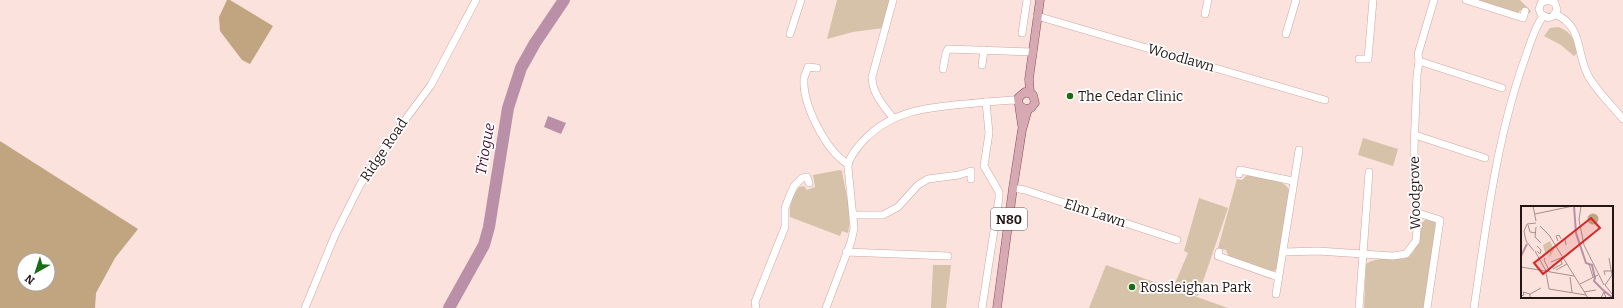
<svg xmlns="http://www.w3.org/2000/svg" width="1623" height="308" font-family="Bitter,serif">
<rect width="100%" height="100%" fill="#fbe2dd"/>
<!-- green -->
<g fill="#d5c2a9">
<polygon points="837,0 891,0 883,28 853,32 827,39"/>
<polygon points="1476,0 1520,0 1531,11 1530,13 1521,10 1517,13"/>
<path d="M 1558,27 C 1572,32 1574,39 1577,53 L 1574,56 L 1561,45 L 1544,36 L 1550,28 Z"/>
<polygon points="1363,138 1398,149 1393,166 1358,155"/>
<path d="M 840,170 L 842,171 C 845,192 853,212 848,233 L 842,231 L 840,236 L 790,217 C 789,206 792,196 799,187 L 804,186 L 807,190 L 815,187 L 813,175 Z"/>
<path d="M 1251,174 C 1262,177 1284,179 1289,190 L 1279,267 L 1274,271 L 1270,272 L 1229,257 L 1226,250 L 1218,248 L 1237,179 L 1242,180 L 1247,175 Z"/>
<polygon points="1199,198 1228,208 1198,296 1173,288 1188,253 1184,251"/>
<path d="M 1427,218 L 1433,219 L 1436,225 L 1425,308 L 1364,308 L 1366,264 C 1390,248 1417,279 1419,226 Z"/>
<polygon points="933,265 951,265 946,308 931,308"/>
<polygon points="1106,265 1228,308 1089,308"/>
</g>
<!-- forest -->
<g fill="#c1a581" fill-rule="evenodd">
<polygon points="227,0 230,0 273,26 250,64 242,60 220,31 219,17"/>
<path d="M 0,141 L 138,229 L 115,258 L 96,293 L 95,308 L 0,308 ZM 24,260 L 48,260 L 48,284 L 24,284 Z"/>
</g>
<!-- water -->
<polygon fill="#ba90a8" points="548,116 566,123 561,134 544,127"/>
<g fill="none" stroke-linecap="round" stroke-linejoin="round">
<!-- river -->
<polyline stroke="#ba90a8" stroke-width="12" points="449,308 484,245 489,227 508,108 521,68 535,43 564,0"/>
<defs>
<g id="minor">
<polyline points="1466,0 1523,18 1525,11"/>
<polyline points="1548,0 1541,3 1539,9 1541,14 1548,18 1553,16 1557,10 1555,3 1549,0"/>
<polyline points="1205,14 1208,0"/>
<path d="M 1555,14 C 1585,27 1575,56 1590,79 C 1599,93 1612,106 1623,119"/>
<polyline points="1037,16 1325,100"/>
<polyline points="1022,33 1027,0"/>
<polyline points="790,34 801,0"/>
<polyline points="1286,34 1296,0"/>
<polyline points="1359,59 1368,59 1373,0"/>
<polyline points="1419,61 1502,88"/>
<polyline points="982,65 984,50"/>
<path d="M 817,68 L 808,67 C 807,70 805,75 804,78 C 802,104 826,151 848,164"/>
<polyline points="943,69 946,53 948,49 1033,52"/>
<path d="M 893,118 C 883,105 872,93 872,77 L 893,0"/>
<polyline points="1415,135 1485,158"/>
<polyline points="1239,174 1240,170 1293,181"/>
<polyline points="1013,188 1025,190 1177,240"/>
<polyline points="1415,212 1440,220 1427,308"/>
<polyline points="854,215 883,215 898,207 918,185 928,179 959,175 971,171 971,179"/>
<polyline points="846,252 948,256"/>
<polyline points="1219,252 1218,256 1278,277"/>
<polyline points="1284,252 1318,251 1393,256 1406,254 1416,241 1417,230 1414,149 1417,75 1419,61 1418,54 1434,0"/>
<polyline points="1276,294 1299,150"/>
<polyline points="305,308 335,235 360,185 382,151 431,85 476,0"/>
<polyline points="756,308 755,302 785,227 785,208 790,195 794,186 802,178 807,177 809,183"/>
<path d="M 826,308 L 851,242 L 854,228 L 848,167 C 848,158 857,148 863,141 C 896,105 941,107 986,102"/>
<polyline points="982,308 999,198 999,192 984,166 989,133 986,102 1013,100 1018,101"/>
<polyline points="1359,308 1369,172"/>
<path d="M 1474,308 C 1486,226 1496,142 1523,64 C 1529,48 1533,30 1543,16"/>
</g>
<g id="major">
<polyline points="1030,93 1029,79 1040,0"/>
<polyline points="1020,106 1025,109 1031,108 1035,103 1033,95 1025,92 1018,98 1022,125"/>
<polyline points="997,308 1013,188 1022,130 1028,109"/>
</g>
</defs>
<!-- minor casing -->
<use href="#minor" stroke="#cfa7a1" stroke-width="8"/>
<!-- major casing -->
<use href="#major" stroke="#86505a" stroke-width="9"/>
<!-- minor -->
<use href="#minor" stroke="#fff" stroke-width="7"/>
<!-- major -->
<use href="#major" stroke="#d6a9b3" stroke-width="8"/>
</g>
<!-- markers -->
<g fill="#196d14" stroke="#fff" stroke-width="1.5">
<circle cx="1070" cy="96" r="4"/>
<circle cx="1132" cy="287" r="4"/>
</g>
<g text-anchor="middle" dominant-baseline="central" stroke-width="3.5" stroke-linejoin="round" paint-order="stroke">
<!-- shield labels -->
<rect fill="#fff" stroke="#665c5a" stroke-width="1" x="991" y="208" width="36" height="22" rx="3"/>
<g font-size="13" font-weight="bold" fill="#241614">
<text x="1009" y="219">N80</text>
</g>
<!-- street labels -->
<g font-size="14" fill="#241614" stroke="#fff">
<text transform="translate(1181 58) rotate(16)">Woodlawn</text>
<text transform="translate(384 150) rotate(-56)">Ridge Road</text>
<text transform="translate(1415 193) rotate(-91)">Woodgrove</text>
<text transform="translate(1095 213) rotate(18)">Elm Lawn</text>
</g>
<!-- poi labels -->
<g font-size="14" fill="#241614" stroke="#fff" text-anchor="start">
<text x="1078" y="96">The Cedar Clinic</text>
<text x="1140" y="287">Rossleighan Park</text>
</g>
<!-- water labels -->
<g font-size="15" font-style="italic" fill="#471436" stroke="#fff">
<text transform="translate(485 149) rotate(-80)">Triogue</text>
</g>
</g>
<!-- overview -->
<g transform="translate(1521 206)">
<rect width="92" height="92" fill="#fbe2dd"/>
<path d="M 29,35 L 33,44 L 28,52 L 29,46 L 24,47 L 22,39 Z" fill="#d5c2a9"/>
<path d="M66.5 13a5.5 5.5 0 1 1 11 0a5.5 5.5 0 1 1-11 0Z" fill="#c1a581"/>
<path fill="none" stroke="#ba90a8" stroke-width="2" d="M 53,0 L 55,27 L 65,57 L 71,59 L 74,72 L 73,75 L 82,84M 0,50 L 6,38M 82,84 L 92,92"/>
<path fill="none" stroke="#a5908d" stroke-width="1" d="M 12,0 L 15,15M 60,0 L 58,14 L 63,39 L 83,79M 14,8 L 52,0M 7,19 L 9,26 L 15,27M 19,20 L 28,29 L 67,92M 15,21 L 14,31 L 20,37M 37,35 L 35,30 L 38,29 L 40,33M 37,38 L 44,33 L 45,39M 16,40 L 20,44 L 19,48 L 16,45M 13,45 L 5,35 L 3,25 L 6,18 L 15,17M 14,45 L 25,65M 24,52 L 23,54 L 29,66M 30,56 L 42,51M 68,58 L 72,71M 0,61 L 53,70M 32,63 L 41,58 L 40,54M 35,64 L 46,58M 25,66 L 28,83M 84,69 L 83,65 L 91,65M 49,71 L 51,86M 59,78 L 77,69M 84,79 L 91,69 L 88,52M 84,79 L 92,89M 28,83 L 65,89M 63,86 L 75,84M 9,88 L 20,82M 0,90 L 3,89 L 2,86 L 9,88 L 9,92M 80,92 L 83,86 L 85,92"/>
<path fill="#d62828" fill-opacity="0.15" stroke="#d62828" stroke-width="2" d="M 70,12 L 79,22 L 22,68 L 13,57 Z"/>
<rect width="92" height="92" fill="none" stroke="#241614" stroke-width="2"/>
</g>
<!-- north arrow -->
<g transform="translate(36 272) rotate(219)"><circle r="19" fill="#ffffff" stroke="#a7a2a1"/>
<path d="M0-3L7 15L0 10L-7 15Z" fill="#196d14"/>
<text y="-6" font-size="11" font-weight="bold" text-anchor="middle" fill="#241614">N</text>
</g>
</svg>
